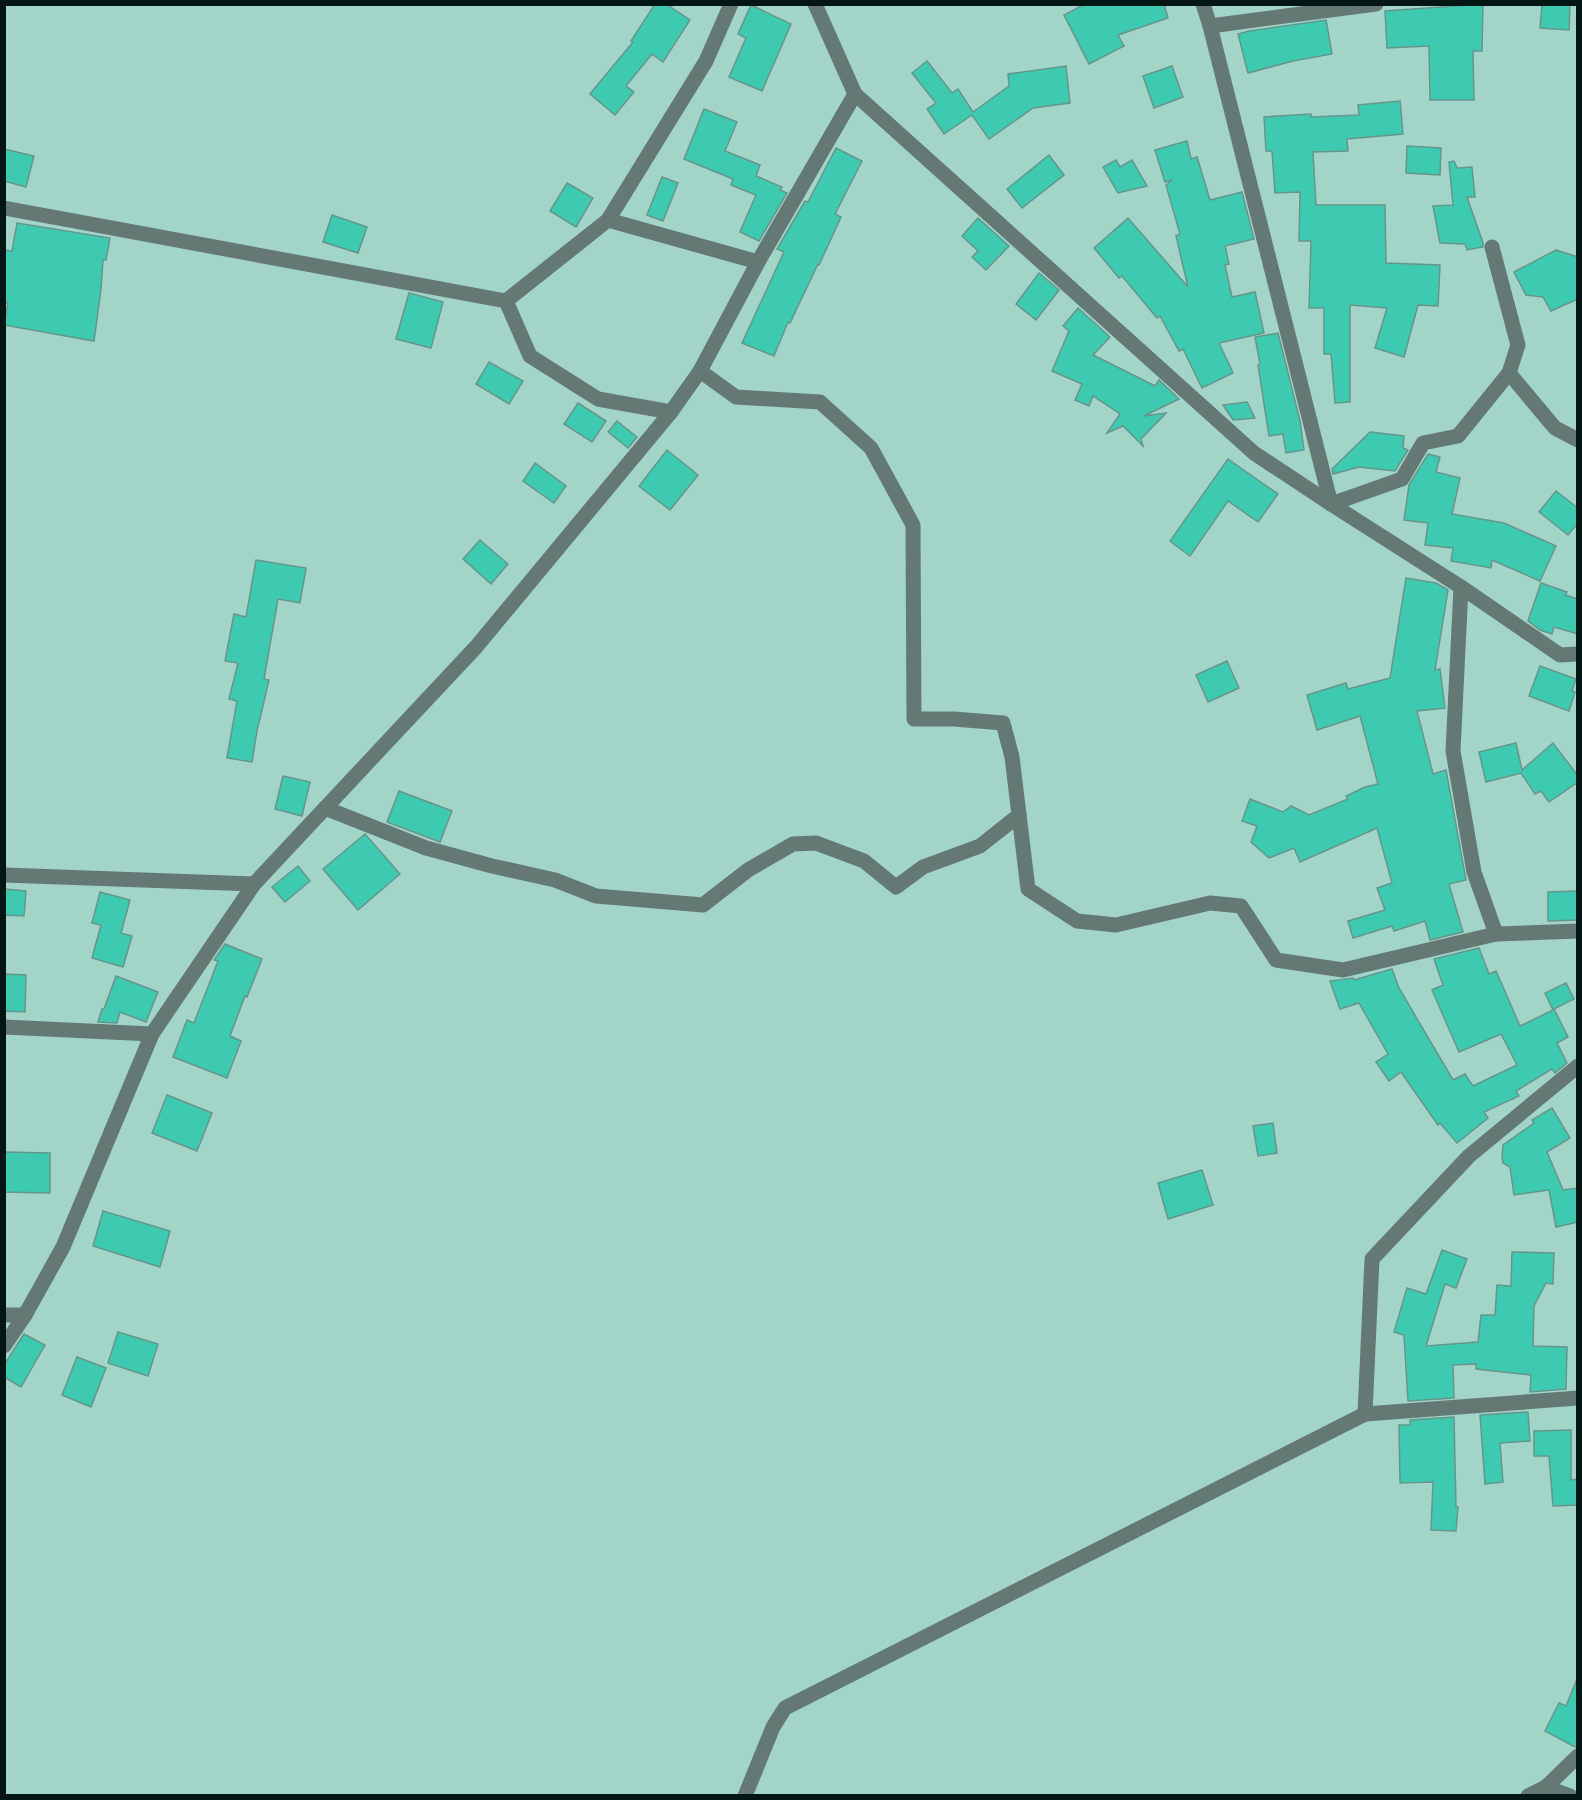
<svg xmlns="http://www.w3.org/2000/svg" width="1582" height="1800" font-family="Rubik,sans-serif">
<rect width="100%" height="100%" fill="#a2d4c8"/>
<!-- building -->
<g fill="#3ecab1" stroke="#66968b" stroke-width="1.5">
<polygon points="655,4 666,4 690,20 663,62 652,54 626,86 634,92 615,115 590,94 633,42 631,41"/>
<polygon points="1085,4 1164,4 1168,18 1118,35 1124,46 1089,64 1064,15"/>
<polygon points="1483,4 1482,51 1473,51 1474,100 1430,100 1429,46 1387,48 1385,11"/>
<polygon points="1542,4 1570,4 1569,30 1540,28"/>
<polygon points="751,5 791,24 762,91 729,77 746,38 738,34"/>
<polygon points="1326,20 1332,54 1293,61 1248,73 1238,34 1249,31"/>
<polygon points="927,61 952,93 958,89 973,112 1009,86 1008,74 1066,66 1070,103 1033,108 989,139 972,115 944,134 927,109 936,103 912,73"/>
<polygon points="1172,66 1183,97 1154,108 1143,76"/>
<polygon points="1400,101 1403,134 1347,139 1348,151 1313,152 1316,205 1385,205 1386,263 1440,265 1438,306 1418,305 1404,357 1375,348 1387,308 1350,305 1350,402 1335,403 1331,354 1324,354 1324,308 1309,308 1311,241 1299,241 1300,192 1275,193 1272,151 1266,151 1264,117 1311,114 1311,117 1359,115 1358,105"/>
<polygon points="704,109 737,122 725,151 760,165 756,176 782,187 780,190 787,193 759,241 740,232 756,195 731,185 733,179 684,159"/>
<polygon points="1187,141 1191,159 1197,157 1210,200 1242,192 1254,239 1225,246 1229,264 1225,265 1232,297 1255,292 1264,333 1219,343 1233,373 1202,388 1183,349 1179,351 1160,316 1157,318 1122,276 1119,278 1094,248 1128,218 1188,287 1176,236 1180,234 1166,185 1172,180 1165,182 1155,150"/>
<polygon points="1407,146 1441,148 1440,175 1406,173"/>
<polygon points="836,148 862,161 835,214 841,217 819,265 818,264 790,323 788,322 774,356 742,343 784,252 777,249 805,201 808,202"/>
<polygon points="4,149 34,156 26,187 4,181"/>
<polygon points="1049,155 1064,175 1022,208 1007,189"/>
<polygon points="1116,160 1120,167 1132,160 1147,186 1118,193 1103,167"/>
<polygon points="1454,161 1457,168 1472,167 1475,197 1467,197 1483,243 1483,247 1467,250 1465,244 1440,243 1433,206 1453,205 1449,162"/>
<polygon points="662,177 678,183 663,221 647,215"/>
<polygon points="567,183 593,198 576,227 550,211"/>
<polygon points="332,215 367,227 358,253 323,242"/>
<polygon points="978,218 1009,246 986,270 972,257 978,251 962,236"/>
<polygon points="17,223 110,238 106,260 103,260 101,289 94,341 4,325 8,303 4,303 4,250 12,251"/>
<polygon points="1556,250 1578,257 1578,299 1551,311 1543,297 1526,295 1514,272"/>
<polygon points="1039,273 1059,290 1036,320 1016,304"/>
<polygon points="409,293 443,302 431,348 396,339"/>
<polygon points="1078,308 1110,337 1093,355 1155,386 1159,380 1179,399 1144,416 1166,413 1141,439 1143,446 1123,426 1107,433 1120,414 1093,396 1089,406 1075,400 1082,384 1052,371 1069,331 1063,326"/>
<polygon points="1278,333 1300,421 1304,450 1286,453 1283,434 1269,436 1258,365 1260,364 1255,337"/>
<polygon points="489,362 523,381 509,404 476,384"/>
<polygon points="1247,402 1255,418 1233,420 1223,405"/>
<polygon points="578,403 606,421 592,442 564,424"/>
<polygon points="617,421 637,437 628,448 608,432"/>
<polygon points="1370,432 1404,436 1403,448 1408,450 1395,471 1359,467 1333,474 1332,469"/>
<polygon points="667,450 698,475 670,510 639,486"/>
<polygon points="1428,454 1440,457 1436,472 1460,478 1452,514 1504,523 1556,546 1540,581 1492,560 1491,568 1451,561 1453,548 1425,545 1428,523 1404,520 1409,485"/>
<polygon points="1228,459 1278,494 1258,522 1228,501 1190,556 1170,541"/>
<polygon points="535,463 566,486 554,503 523,481"/>
<polygon points="1556,491 1578,508 1578,523 1568,535 1539,512"/>
<polygon points="480,540 508,564 491,584 463,559"/>
<polygon points="256,560 306,568 300,603 278,599 264,679 269,680 257,731 252,762 227,758 237,701 229,699 238,663 225,661 234,614 246,617"/>
<polygon points="1406,578 1436,583 1448,590 1435,670 1440,669 1445,708 1417,711 1433,774 1446,770 1466,880 1449,884 1463,932 1430,940 1425,921 1394,931 1392,926 1353,938 1348,921 1385,910 1377,888 1392,883 1377,828 1300,862 1294,848 1269,858 1251,842 1257,826 1242,821 1250,799 1283,812 1291,806 1309,815 1348,799 1346,796 1365,787 1378,784 1360,716 1317,730 1307,695 1346,683 1348,689 1390,678"/>
<polygon points="1541,583 1567,592 1565,595 1578,599 1578,634 1554,627 1552,634 1540,630 1528,621"/>
<polygon points="1227,661 1239,688 1208,702 1196,675"/>
<polygon points="1540,666 1576,679 1572,691 1575,692 1569,711 1529,696"/>
<polygon points="1516,743 1522,770 1553,743 1578,776 1578,782 1549,802 1541,791 1535,794 1521,773 1486,782 1479,752"/>
<polygon points="283,776 310,782 302,816 275,809"/>
<polygon points="399,791 452,811 440,842 387,822"/>
<polygon points="365,834 400,874 358,910 323,869"/>
<polygon points="298,866 310,881 285,902 272,887"/>
<polygon points="4,889 26,891 24,916 4,915"/>
<polygon points="1578,891 1578,920 1548,921 1548,892"/>
<polygon points="100,892 130,900 121,933 132,936 123,967 92,958 101,925 92,923"/>
<polygon points="225,944 262,959 247,997 245,996 230,1036 241,1041 227,1078 173,1057 187,1020 194,1023 218,961 214,960"/>
<polygon points="1479,948 1489,974 1496,971 1520,1026 1553,1010 1545,993 1566,983 1574,999 1554,1009 1568,1037 1557,1043 1567,1063 1555,1073 1552,1069 1516,1091 1519,1096 1484,1112 1488,1118 1457,1143 1440,1123 1438,1125 1401,1072 1389,1081 1376,1062 1388,1054 1359,1003 1340,1009 1330,981 1353,978 1354,980 1392,969 1399,988 1453,1080 1465,1074 1473,1086 1517,1065 1501,1034 1459,1052 1432,990 1443,985 1434,959"/>
<polygon points="4,974 26,975 25,1012 4,1011"/>
<polygon points="116,976 158,992 146,1022 120,1012 117,1023 98,1022 102,1009 104,1009"/>
<polygon points="167,1095 212,1113 197,1151 152,1133"/>
<polygon points="1552,1108 1570,1138 1547,1152 1563,1190 1578,1188 1578,1222 1556,1227 1549,1190 1514,1195 1510,1167 1503,1163 1502,1157 1503,1145 1534,1123 1532,1120"/>
<polygon points="1273,1123 1277,1153 1258,1156 1253,1126"/>
<polygon points="4,1152 50,1153 50,1193 4,1192"/>
<polygon points="1202,1170 1213,1205 1168,1219 1158,1183"/>
<polygon points="103,1211 170,1231 160,1267 93,1246"/>
<polygon points="1442,1250 1467,1259 1456,1288 1445,1284 1426,1346 1478,1342 1481,1315 1495,1315 1497,1285 1511,1286 1512,1252 1554,1253 1553,1284 1546,1283 1534,1306 1533,1346 1567,1347 1566,1389 1530,1392 1531,1375 1476,1369 1476,1364 1453,1365 1454,1398 1408,1401 1404,1335 1394,1332 1407,1288 1426,1294"/>
<polygon points="118,1332 158,1344 148,1376 108,1363"/>
<polygon points="24,1334 45,1345 21,1387 4,1377 4,1365"/>
<polygon points="77,1357 106,1368 91,1407 62,1395"/>
<polygon points="1528,1412 1530,1441 1500,1443 1503,1482 1485,1484 1480,1415"/>
<polygon points="1454,1417 1456,1507 1458,1507 1456,1531 1431,1530 1433,1482 1400,1483 1399,1425 1410,1425 1410,1420"/>
<polygon points="1571,1430 1571,1480 1578,1479 1578,1505 1553,1506 1549,1456 1534,1456 1534,1431"/>
<polygon points="1577,1679 1578,1746 1575,1747 1545,1731 1559,1703 1566,1706"/>
</g>
<g fill="none" stroke-linecap="round" stroke-linejoin="round">
<!-- minor -->
<g stroke="#657974" stroke-width="15">
<polyline points="815,4 855,94 1254,453 1331,504 1402,479 1423,443 1458,436 1509,373 1518,345 1492,247"/>
<polyline points="1203,4 1210,26 1331,504 1461,587 1560,655 1578,654"/>
<polyline points="1210,26 1376,4"/>
<polyline points="4,208 506,301 530,356 598,399 671,412"/>
<polyline points="608,220 758,262"/>
<polyline points="506,301 608,220 706,61 731,4"/>
<polyline points="700,371 736,397 820,402 871,448 913,525 914,719 954,719 1003,723 1012,757 1028,889 1077,921 1116,925 1210,903 1241,906 1276,960 1343,970 1496,934 1578,931"/>
<polyline points="1509,373 1555,428 1578,440"/>
<polyline points="1461,587 1453,751 1474,872 1496,934"/>
<polyline points="325,808 426,848 492,866 555,880 596,896 703,905 748,870 793,844 816,843 864,861 896,887 923,867 980,846 1019,815"/>
<polyline points="4,875 254,884"/>
<polyline points="4,1027 152,1034"/>
<polyline points="4,1315 25,1315"/>
<polyline points="4,1346 25,1315 63,1247 152,1034 254,884 476,647 671,412 700,371 758,262 855,94"/>
<polyline points="1365,1414 1578,1398"/>
<polyline points="1546,1787 1570,1796"/>
<polyline points="745,1796 773,1727 785,1708 1365,1414 1372,1259 1469,1156 1578,1066"/>
<polyline points="1528,1796 1546,1787 1578,1756"/>
</g>
</g>
<!-- border -->
<rect width="1582" height="1800" fill="none" stroke="#041613" stroke-width="12"/>
</svg>
